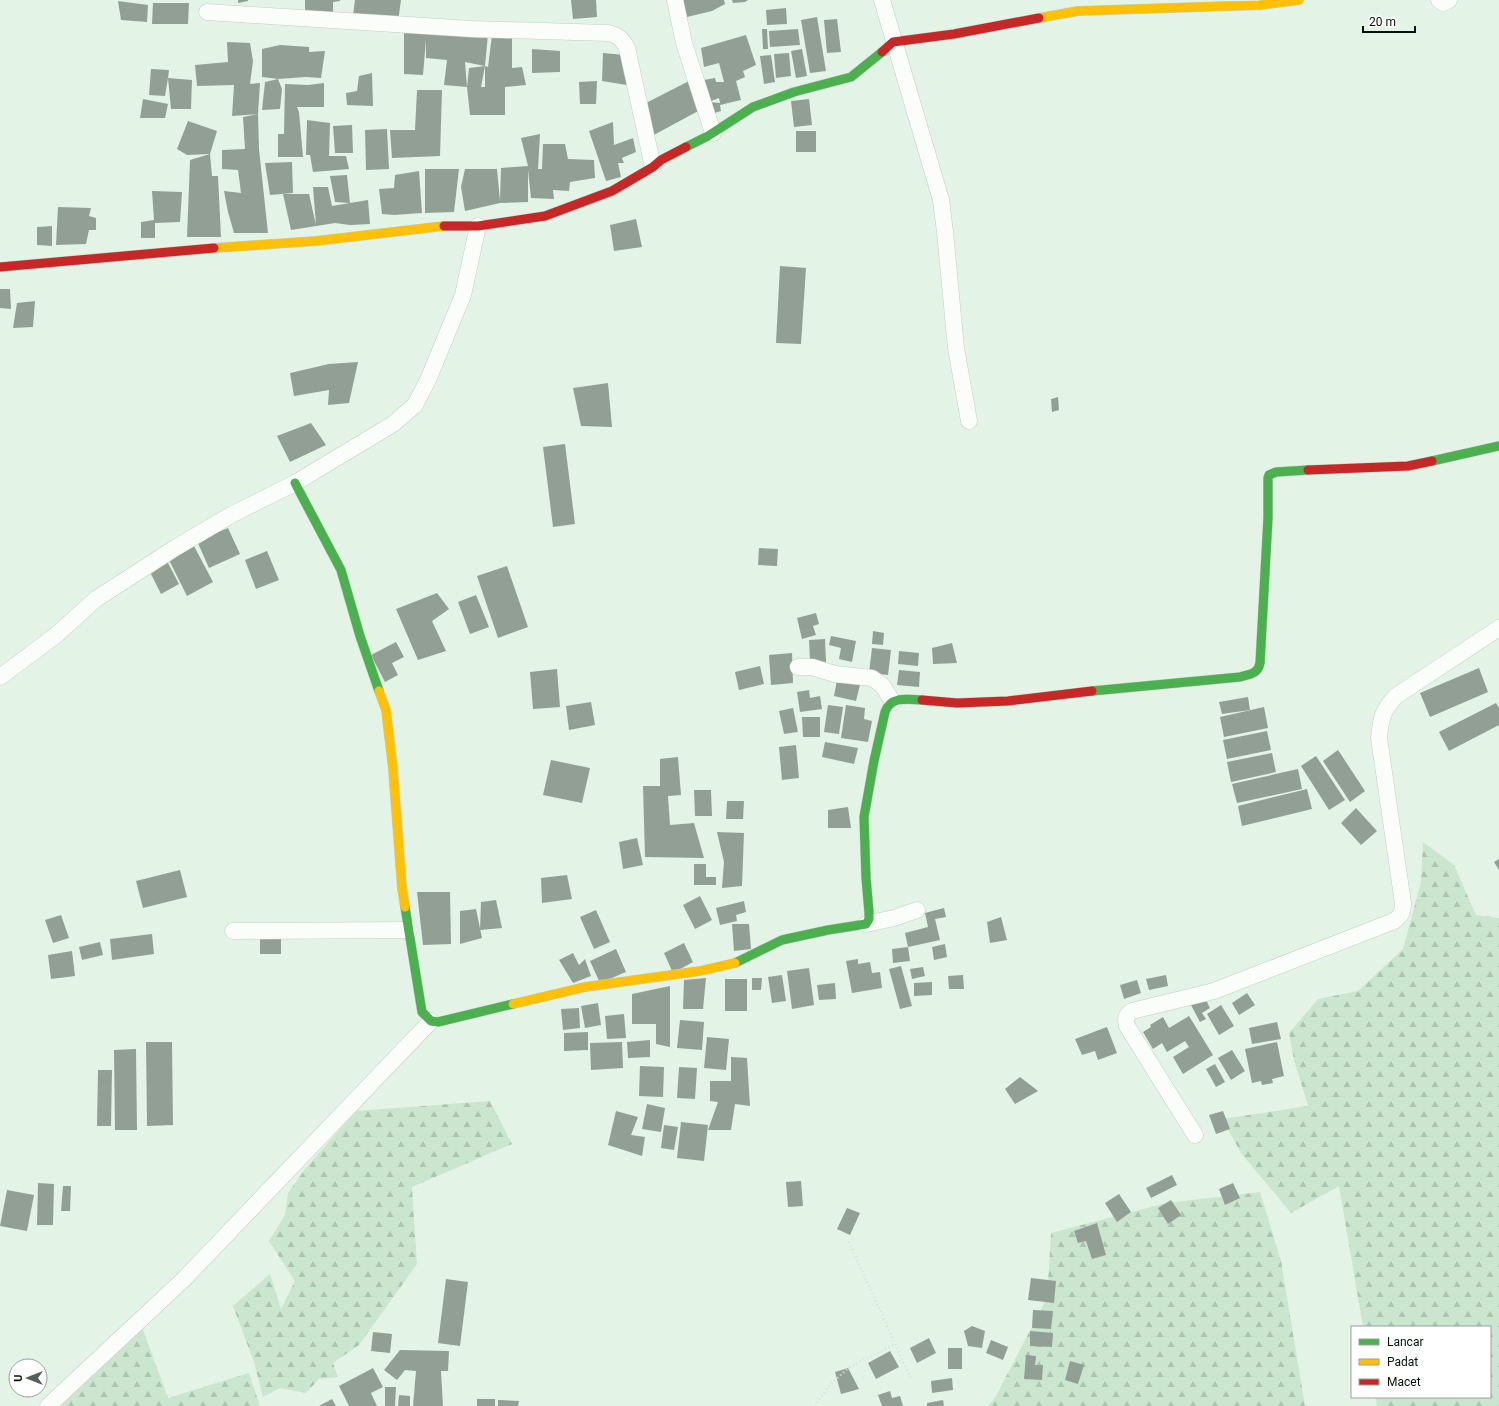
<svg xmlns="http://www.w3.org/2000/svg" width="1499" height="1406" font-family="Roboto,sans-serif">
<defs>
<pattern id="forest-firs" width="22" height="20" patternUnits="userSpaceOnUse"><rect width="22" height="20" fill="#cae6cf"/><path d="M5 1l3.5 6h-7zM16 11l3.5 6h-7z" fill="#acc4b0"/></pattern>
</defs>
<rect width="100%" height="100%" fill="#e3f4e6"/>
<!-- forest -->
<g fill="url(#forest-firs)">
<polygon points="1423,842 1454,865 1476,915 1499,918 1499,1406 1377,1406 1375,1397 1490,1397 1490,1327 1363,1327 1339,1186 1291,1213 1241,1153 1222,1119 1308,1106 1294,1060 1289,1033 1318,999 1358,991 1403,949 1421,882"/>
<polygon points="490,1101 512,1144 412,1187 417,1264 359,1345 333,1363 338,1377 319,1379 306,1393 280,1388 263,1397 254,1362 233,1306 270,1274 281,1309 295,1281 269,1241 285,1215 288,1193 305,1169 356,1111"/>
<polygon points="1260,1192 1281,1261 1305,1406 988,1406 996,1396 1047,1298 1051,1233 1166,1203"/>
<polygon points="142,1327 168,1398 249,1373 260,1406 45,1406"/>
</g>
<!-- building -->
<g fill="#929f95" fill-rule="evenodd">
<polygon points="238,0 248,0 248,1 238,3"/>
<polygon points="305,0 340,0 340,1 333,2 333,17 305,16"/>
<polygon points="355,0 401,0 398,22 353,15"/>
<polygon points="571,0 596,0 597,17 573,19"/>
<polygon points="682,0 724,0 725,4 712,11 687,17"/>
<polygon points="732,0 748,0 745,2 733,3"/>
<polygon points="118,1 148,5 147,22 121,20"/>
<polygon points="153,3 189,3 188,24 152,24"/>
<polygon points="786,8 787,24 767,25 766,10"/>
<polygon points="817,17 826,71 810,73 801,20"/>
<polygon points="837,19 841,52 827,53 824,20"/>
<polygon points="762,29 767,29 768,49 763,49"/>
<polygon points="798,29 800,45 770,47 769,31"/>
<path d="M 404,31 L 488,34 L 485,66 L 488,67 L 492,35 L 512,35 L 512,68 L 522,67 L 526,85 L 505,87 L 505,115 L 470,115 L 467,87 L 469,68 L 485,66 L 465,62 L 467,87 L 444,85 L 447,60 L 426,58 L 426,40 L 423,75 L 404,74 ZM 485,66 L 485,87 L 481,87 Z"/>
<path d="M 746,35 L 756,65 L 743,71 L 745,77 L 736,81 L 741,100 L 720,105 L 721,111 L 711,114 L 704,80 L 715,78 L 716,82 L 724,82 L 719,63 L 704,67 L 701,48 ZM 719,98 L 720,103 L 709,102 Z"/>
<polygon points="227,42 250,43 253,61 250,84 260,83 258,114 259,149 268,233 234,233 228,212 224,191 241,193 238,170 222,169 222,150 245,149 243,117 258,114 232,116 234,85 197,86 195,65 228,62"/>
<polygon points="280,45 309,47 309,52 325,51 321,78 306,77 278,79 262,77 262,49"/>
<polygon points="532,49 560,51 560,72 532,73"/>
<polygon points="802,49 807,76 796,78 791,51"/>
<polygon points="603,53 625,55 627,85 602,81"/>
<polygon points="789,53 791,76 776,78 774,54"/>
<polygon points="771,55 775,82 764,84 760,56"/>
<polygon points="151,69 169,70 168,78 192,80 191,109 171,109 168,78 165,96 149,95"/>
<polygon points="372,73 373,106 347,105 346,93 357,91 359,76"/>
<polygon points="278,79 282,89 280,109 262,110 265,82"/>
<polygon points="597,81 596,104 580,104 579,82"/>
<polygon points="689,81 700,110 652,136 644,104"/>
<polygon points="324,83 324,107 297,107 299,112 303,157 278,157 278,134 284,134 285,84 308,85"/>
<polygon points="417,90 442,90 440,156 392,158 390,130 415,130"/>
<polygon points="143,99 168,104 165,118 140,118"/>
<polygon points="809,99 812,125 794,127 791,101"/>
<polygon points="307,120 330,123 329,156 346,156 349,169 313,172 310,155 306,155"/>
<polygon points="188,121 217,131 210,154 212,176 218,176 221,237 187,237 190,160 210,154 187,155 177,149"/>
<polygon points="613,122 614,145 633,138 636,152 622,158 624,163 618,163 621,177 606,181 589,131"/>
<polygon points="352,125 353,153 335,153 333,126"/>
<polygon points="387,129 389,169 366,170 365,130"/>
<rect x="796" y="131" width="20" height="21"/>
<polygon points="540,134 538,169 542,169 543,144 565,144 568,159 594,160 595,178 570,182 569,191 553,190 554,199 531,198 528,170 528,202 500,203 465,211 461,187 465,169 497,169 500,201 501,168 528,166 521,138"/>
<polygon points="292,162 293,193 270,195 265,163"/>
<polygon points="425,169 459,169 454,212 425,213"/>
<polygon points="419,171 422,213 394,215 382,214 379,189 394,188 395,175"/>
<polygon points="347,175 350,203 335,202 330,176"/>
<polygon points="313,187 328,187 332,206 368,200 370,224 350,225 335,223 291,230 283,194 309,194 316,225"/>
<polygon points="152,191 182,192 180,222 155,223 155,238 141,238 141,222 154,220"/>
<polygon points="58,207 91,208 89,216 96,218 96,230 89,230 86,244 56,245"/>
<polygon points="636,219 642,247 614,251 610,225"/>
<polygon points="52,226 52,246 37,245 37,227"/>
<polygon points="780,266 806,268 801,344 776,343"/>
<polygon points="0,289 10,289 11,309 0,308"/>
<polygon points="35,301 33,327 13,328 17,303"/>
<polygon points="358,362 349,403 328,405 329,390 294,396 290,373 329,364"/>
<polygon points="608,383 612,427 581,426 573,388"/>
<polygon points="1058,397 1059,410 1052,412 1051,399"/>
<polygon points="311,423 326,445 290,462 277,436"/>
<polygon points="565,444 575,524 553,527 543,447"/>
<polygon points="228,528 240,554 209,568 197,541"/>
<polygon points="194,546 213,582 187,596 169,560"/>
<polygon points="759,548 778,549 777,566 758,565"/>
<polygon points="267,551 279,580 256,589 245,560"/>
<polygon points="167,561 179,584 161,594 149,570"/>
<polygon points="507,566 528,627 498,638 477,576"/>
<polygon points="437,593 449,609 432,621 446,651 418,660 396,609"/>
<polygon points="476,595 489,627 470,634 458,602"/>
<polygon points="816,613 819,624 813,626 816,635 802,639 797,618"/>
<polygon points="873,631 884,633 883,645 872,644"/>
<polygon points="831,636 856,641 852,662 839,659 841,648 829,645"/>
<polygon points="825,639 826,662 810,662 809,640"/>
<polygon points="396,642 404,657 392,663 398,675 385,682 371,655"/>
<polygon points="952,643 957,663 933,664 932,648"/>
<polygon points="872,648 891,650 888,675 869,673"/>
<polygon points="899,651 919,653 918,666 898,664"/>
<polygon points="792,653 793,683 771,685 769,655"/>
<polygon points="760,666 764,684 739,690 735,672"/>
<polygon points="1479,668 1488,692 1430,717 1420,693"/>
<polygon points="557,669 560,707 533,709 530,672"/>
<polygon points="899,670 920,672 919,687 897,685"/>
<polygon points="837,680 860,685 856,701 834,696"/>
<polygon points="809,690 810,698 820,696 822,709 800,712 797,692"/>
<polygon points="1248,697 1250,710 1222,714 1219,702"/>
<polygon points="591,702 595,725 569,730 566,706"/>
<polygon points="1496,703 1499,708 1499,725 1449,751 1439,732"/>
<polygon points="828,705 843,707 839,734 824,732"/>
<polygon points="846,705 865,708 864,719 872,721 868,742 841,738"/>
<polygon points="1264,707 1268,728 1224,737 1220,717"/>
<polygon points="793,708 798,732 784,734 779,711"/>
<polygon points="802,717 820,717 820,737 803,737"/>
<polygon points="1267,731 1271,750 1227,759 1223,740"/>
<polygon points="825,742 858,748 854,764 822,757"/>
<polygon points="796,745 799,778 782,780 779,747"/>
<polygon points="1338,750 1365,791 1350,802 1323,761"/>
<polygon points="1272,753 1276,772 1231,782 1227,762"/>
<polygon points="1316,756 1345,800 1329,810 1301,766"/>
<polygon points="678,757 681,795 668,796 670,825 694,823 704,858 645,857 643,786 660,786 660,759"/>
<polygon points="551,760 590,768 582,803 543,795"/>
<polygon points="1298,769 1302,789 1237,803 1232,784"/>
<polygon points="1307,789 1312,809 1242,826 1238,806"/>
<polygon points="694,790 711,790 712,816 695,816"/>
<polygon points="727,801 744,801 743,819 726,819"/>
<polygon points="848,807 851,828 828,828 828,810"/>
<polygon points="1356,808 1377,831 1361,845 1341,823"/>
<polygon points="717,832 744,833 742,886 722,888 724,862"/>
<polygon points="637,838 643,865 623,869 619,842"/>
<polygon points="1499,859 1499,870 1494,862"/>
<polygon points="694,864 706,864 706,877 716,877 716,885 694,885"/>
<polygon points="180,870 187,897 143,908 136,881"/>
<polygon points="567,875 572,899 542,903 541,878"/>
<polygon points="417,892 450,892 451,944 423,945"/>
<polygon points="700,896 712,920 695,929 683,905"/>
<polygon points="496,900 502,928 480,930 481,902"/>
<polygon points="744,901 746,912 736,915 737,921 720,925 716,908"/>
<polygon points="944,908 946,917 935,919 940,940 908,947 910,961 893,963 892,949 908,947 905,933 928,927 925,913"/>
<polygon points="476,909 482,938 460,944 460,911"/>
<polygon points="596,910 610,942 594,949 580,917"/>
<polygon points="61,915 69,938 53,943 45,920"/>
<polygon points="1001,917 1007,940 990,943 987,922"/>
<polygon points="732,924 749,924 751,949 734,951"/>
<polygon points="152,934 154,954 112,960 110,939"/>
<polygon points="281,936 281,954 260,954 260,937"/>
<polygon points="100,942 103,955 82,960 79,947"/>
<polygon points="684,943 693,962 673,973 664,953"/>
<polygon points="945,944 947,957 934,960 932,947"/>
<polygon points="616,949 626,972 600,983 590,961"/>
<polygon points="72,951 75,976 51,979 48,955"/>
<polygon points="573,953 579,965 585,959 591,976 573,983 559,960"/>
<polygon points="858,959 858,964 870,962 872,973 880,972 882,988 852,993 846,961"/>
<polygon points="901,966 912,1006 900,1009 889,969"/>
<polygon points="923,967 925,976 912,979 910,969"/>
<polygon points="809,968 814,1005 792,1009 787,971"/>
<polygon points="782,975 786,1001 772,1003 768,977"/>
<polygon points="963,975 964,989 949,989 948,976"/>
<polygon points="1166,975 1168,986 1149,990 1146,979"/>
<polygon points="706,978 703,1009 683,1009 684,980"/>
<polygon points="752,978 762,978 761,990 752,990"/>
<rect x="725" y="979" width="22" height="32"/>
<polygon points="1137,980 1141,993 1124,999 1120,985"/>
<polygon points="932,982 932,995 914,996 914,983"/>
<polygon points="835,983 836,999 819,1000 817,985"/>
<polygon points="670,986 670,1047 656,1044 656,1024 632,1024 632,994"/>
<polygon points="1247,993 1255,1005 1239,1015 1232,1003"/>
<polygon points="1205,998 1210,1008 1202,1013 1206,1019 1200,1022 1191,1005"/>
<polygon points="598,1003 601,1025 585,1028 581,1006"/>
<polygon points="1221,1005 1234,1026 1219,1035 1207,1014"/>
<polygon points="579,1008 580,1028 563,1030 561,1009"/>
<polygon points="624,1014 626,1038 607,1039 605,1016"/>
<polygon points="1189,1016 1213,1055 1183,1074 1173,1057 1189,1047 1185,1041 1167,1052 1162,1043 1153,1049 1143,1032 1151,1027 1150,1025 1163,1017 1169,1028"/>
<polygon points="680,1020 704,1022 702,1050 677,1048"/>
<polygon points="1277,1022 1281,1039 1252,1044 1249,1028"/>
<polygon points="1107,1027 1117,1053 1098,1060 1095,1051 1082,1055 1075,1039"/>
<polygon points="588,1032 588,1050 564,1051 564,1033"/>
<polygon points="707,1037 729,1039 726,1070 704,1068"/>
<polygon points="650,1040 650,1057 628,1058 627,1042"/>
<polygon points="146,1042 172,1042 173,1125 147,1126"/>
<polygon points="622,1042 623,1068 591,1070 590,1043"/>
<polygon points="1277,1042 1284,1076 1272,1079 1273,1083 1262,1085 1261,1081 1252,1083 1245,1049"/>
<polygon points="136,1049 137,1130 115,1130 114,1050"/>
<polygon points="1232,1050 1245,1071 1231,1080 1218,1058"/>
<polygon points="731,1057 747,1058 750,1106 735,1104 731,1130 708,1130 718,1102 710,1101 710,1081 731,1081"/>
<polygon points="1215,1064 1225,1082 1216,1087 1206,1069"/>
<polygon points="640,1066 664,1067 663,1097 639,1096"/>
<polygon points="679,1067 697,1068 695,1099 677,1098"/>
<polygon points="98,1070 112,1070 111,1126 97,1126"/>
<polygon points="1020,1077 1038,1091 1015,1104 1005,1089"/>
<polygon points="647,1104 665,1108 661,1132 642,1129"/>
<polygon points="616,1111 638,1117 631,1135 645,1137 642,1156 608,1145"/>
<polygon points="1223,1111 1230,1129 1216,1134 1209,1115"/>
<polygon points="681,1122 708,1125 704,1161 677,1158"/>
<polygon points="664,1125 678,1127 674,1150 661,1148"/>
<polygon points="1172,1175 1177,1185 1151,1198 1146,1188"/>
<polygon points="801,1181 803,1206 788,1207 786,1182"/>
<polygon points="38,1183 54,1184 53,1225 37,1225"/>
<polygon points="1233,1183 1240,1198 1225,1205 1219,1189"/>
<polygon points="63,1186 71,1186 70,1211 61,1211"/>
<polygon points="7,1190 34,1195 27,1231 0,1226"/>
<polygon points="1119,1194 1131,1212 1117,1222 1105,1203"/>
<polygon points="1171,1200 1181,1215 1168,1224 1158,1208"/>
<polygon points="847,1208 860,1213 850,1235 837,1229"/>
<polygon points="1097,1223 1106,1255 1092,1259 1086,1241 1078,1243 1074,1231"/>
<polygon points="1031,1278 1056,1281 1054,1303 1028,1300"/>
<polygon points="446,1279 468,1282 460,1346 438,1343"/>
<polygon points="1033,1310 1053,1311 1051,1329 1032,1328"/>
<polygon points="972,1326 985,1331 982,1348 968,1346 964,1331"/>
<polygon points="1030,1331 1053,1333 1052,1347 1030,1346"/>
<polygon points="373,1332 392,1334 390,1353 371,1351"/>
<polygon points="929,1338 936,1353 917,1363 910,1348"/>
<polygon points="991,1340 1008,1347 1003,1360 986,1353"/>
<rect x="948" y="1348" width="14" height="21"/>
<polygon points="400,1350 449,1351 448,1371 441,1371 443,1406 413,1406 416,1371 405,1370 397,1380 384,1370"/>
<polygon points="890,1351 899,1367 876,1379 868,1363"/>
<polygon points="1026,1355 1036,1356 1035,1365 1043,1365 1042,1380 1024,1379"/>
<polygon points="1070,1361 1084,1365 1078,1384 1065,1380"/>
<polygon points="373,1368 383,1387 371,1393 377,1406 349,1406 339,1386"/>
<polygon points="848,1368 859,1389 841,1394 835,1372"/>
<polygon points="952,1378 953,1390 932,1393 931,1381"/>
<polygon points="385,1387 396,1387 395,1406 385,1406"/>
<polygon points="890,1391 892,1398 900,1396 903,1406 882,1406 878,1395"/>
<polygon points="399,1395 410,1396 410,1406 398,1406"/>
<polygon points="332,1399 336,1406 319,1406"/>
<rect x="477" y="1399" width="18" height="7"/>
<polygon points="498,1400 519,1401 518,1406 498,1406"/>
<polygon points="943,1400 944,1406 927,1406 927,1403"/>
</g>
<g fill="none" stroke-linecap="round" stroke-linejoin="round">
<defs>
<g id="street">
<polyline points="675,0 684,43 713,133"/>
<polyline points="882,0 941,200 945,232 956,348 969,421"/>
<polyline points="1439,0 1443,3 1449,0"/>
<path d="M 207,12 L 471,29 L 608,33 C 618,35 622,39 627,48 L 653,167"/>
<polyline points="798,667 812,667 835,674 872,678 882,685 893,702"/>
<polyline points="0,677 55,636 96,599 175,548 231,515 295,483 393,424 415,405 428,380 463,295 478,226"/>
<polyline points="866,924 894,918 917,910"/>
<polyline points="233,931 409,930"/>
<path d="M 1195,1135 L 1127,1026 C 1125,1018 1126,1015 1132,1011 L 1214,991 L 1394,921 C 1401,916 1403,912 1403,903 L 1379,738 C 1381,718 1382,711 1396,696 L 1499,628"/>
<polyline points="48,1406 184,1279 431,1021"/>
</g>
<g id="fast">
<polyline points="686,147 708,136 753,107 794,92 851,77 882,52"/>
<polyline points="1432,461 1499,446"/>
<polyline points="295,483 341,570 360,636 379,691"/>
<path d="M 1092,691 L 1240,677 C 1250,674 1258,674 1260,663 L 1268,518 L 1268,478 L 1269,475 L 1276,472 L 1308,470"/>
<polyline points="405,907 422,1012 431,1021 438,1022 513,1004"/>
<path d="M 735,963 L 782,940 L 828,930 L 866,924 L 869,919 L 869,912 L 866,878 L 864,817 L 874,761 L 885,712 C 891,696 908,699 922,700"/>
</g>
<g id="slow">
<polyline points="1039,18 1078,11 1260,5 1299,0"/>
<polyline points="214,248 316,241 444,226"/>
<polyline points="379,691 386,710 393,769 402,888 405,907"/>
<polyline points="513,1004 585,987 700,971 735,963"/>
</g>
<g id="jam">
<polyline points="882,52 893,42 954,34 1039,18"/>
<polyline points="444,226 478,226 545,216 612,191 653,167 661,160 686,147"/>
<polyline points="0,267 214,248"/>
<polyline points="1308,470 1408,466 1432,461"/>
<polyline points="922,700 957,703 1008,701 1092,691"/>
</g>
</defs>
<!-- street casing -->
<use href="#street" stroke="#c2cfc4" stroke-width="17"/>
<!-- fast casing -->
<use href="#fast" stroke="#c2cfc4" stroke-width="10"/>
<!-- slow casing -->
<use href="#slow" stroke="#c2cfc4" stroke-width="10"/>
<!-- jam casing -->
<use href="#jam" stroke="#c2cfc4" stroke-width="10"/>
<!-- path -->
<g stroke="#dae0db" stroke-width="2.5" stroke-dasharray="1 3" stroke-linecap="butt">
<polyline points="849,1242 911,1379"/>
<polyline points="815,1406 827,1388 848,1368 895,1344"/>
</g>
<!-- street -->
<use href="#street" stroke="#fbfdfb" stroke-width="16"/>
<!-- fast -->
<use href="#fast" stroke="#4caf50" stroke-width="9"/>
<!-- slow -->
<use href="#slow" stroke="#ffc107" stroke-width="9"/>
<!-- jam -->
<use href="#jam" stroke="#c62828" stroke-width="9"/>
</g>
<!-- legend -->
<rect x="1351" y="1326" width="140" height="72" fill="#ffffff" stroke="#9ba09d"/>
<rect x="1359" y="1339" width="20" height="6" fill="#4caf50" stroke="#9ba09d"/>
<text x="1387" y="1346" font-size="12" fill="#061109">Lancar</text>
<rect x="1359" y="1359" width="20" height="6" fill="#ffc107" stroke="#9ba09d"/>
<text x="1387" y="1366" font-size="12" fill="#061109">Padat</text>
<rect x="1359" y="1379" width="20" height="6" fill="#c62828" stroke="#9ba09d"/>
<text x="1387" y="1386" font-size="12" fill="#061109">Macet</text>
<!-- north arrow -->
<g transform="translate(28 1378) rotate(270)"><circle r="19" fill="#ffffff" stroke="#9ba09d"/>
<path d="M0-3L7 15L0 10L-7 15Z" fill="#536056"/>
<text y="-6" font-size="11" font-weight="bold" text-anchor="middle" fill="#061109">U</text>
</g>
<!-- scale -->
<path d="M1363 26v6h52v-6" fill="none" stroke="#061109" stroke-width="2"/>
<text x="1369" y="26" font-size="12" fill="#061109" stroke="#ffffff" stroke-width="3" paint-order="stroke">20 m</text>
</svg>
